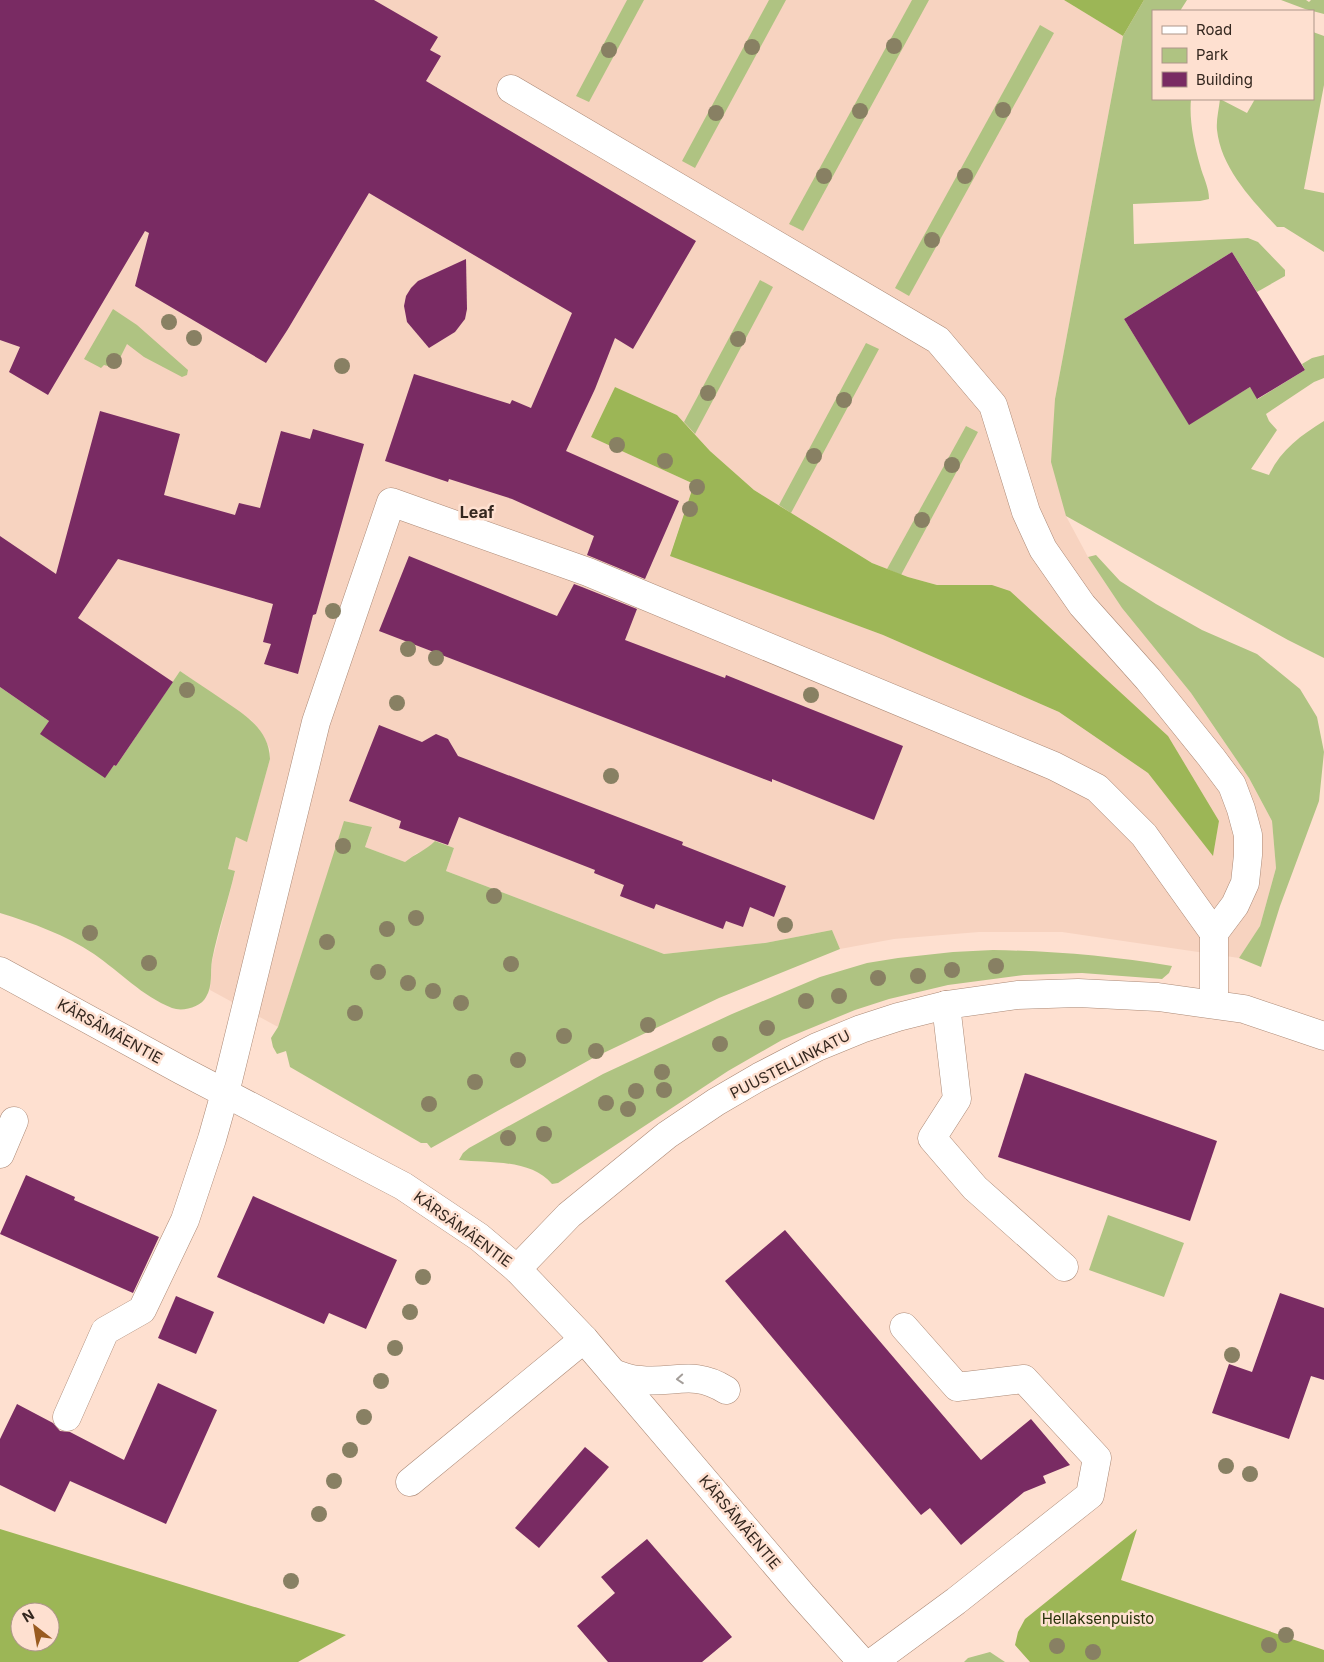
<svg xmlns="http://www.w3.org/2000/svg" width="1324" height="1662" font-family="Inter,sans-serif">
<rect width="100%" height="100%" fill="#fee0d0"/>
<!-- built -->
<path fill="#f7d3c0" fill-rule="evenodd" d="M 0,0 L 1064,0 L 1123,36 L 1055,399 L 1066,516 L 1088,557 L 1122,608 L 1191,693 L 1249,778 L 1272,821 L 1276,868 L 1260,926 L 1239,958 L 1062,932 L 979,932 L 894,939 L 840,949 L 832,930 L 765,943 L 664,954 L 446,871 L 454,848 L 435,841 L 425,851 L 417,853 L 405,862 L 365,847 L 372,828 L 345,821 L 278,1027 L 210,990 L 212,961 L 235,872 L 228,869 L 236,837 L 247,841 L 270,759 L 270,749 L 259,729 L 251,720 L 180,671 L 116,766 L 105,778 L 40,734 L 49,721 L 0,687 ZM 615,387 L 677,415 L 710,451 L 754,490 L 872,563 L 908,577 L 937,585 L 992,585 L 1219,821 L 1213,855 L 1148,773 L 1059,712 L 883,635 L 670,555 L 694,484 L 591,437 Z"/>
<!-- green -->
<g fill="#afc382">
<polygon points="627,0 644,0 589,102 576,96"/>
<polygon points="769,0 786,0 695,168 682,161"/>
<polygon points="912,0 929,0 803,231 789,224"/>
<path d="M 1144,0 L 1187,0 L 1180,11 L 1153,11 L 1153,99 L 1191,99 C 1189,120 1194,144 1200,165 C 1203,177 1209,187 1209,199 L 1200,201 L 1133,204 L 1134,244 L 1248,238 L 1258,242 L 1285,270 L 1285,276 L 1257,292 L 1232,252 L 1124,319 L 1189,424 L 1250,387 L 1258,399 L 1305,370 L 1302,364 L 1312,358 L 1324,355 L 1324,378 L 1314,382 L 1266,414 L 1269,421 L 1277,430 L 1251,469 L 1269,475 C 1280,451 1301,435 1324,421 L 1324,658 L 1288,640 L 1066,516 L 1051,462 L 1055,399 L 1123,36 Z"/>
<polygon points="1281,0 1306,0 1309,2 1311,0 1324,0 1324,14 1305,9"/>
<polygon points="1040,25 1054,33 909,296 895,288"/>
<path d="M 1313,32 L 1324,36 L 1324,85 L 1304,189 L 1324,193 L 1324,252 L 1284,227 L 1277,227 C 1252,200 1221,168 1217,130 C 1216,120 1219,109 1220,99 L 1247,113 L 1255,99 L 1313,99 Z"/>
<polygon points="760,280 773,287 695,434 684,422"/>
<polygon points="113,309 137,325 188,370 187,375 182,377 144,357 127,344 115,368 104,365 101,368 84,359"/>
<polygon points="866,343 879,349 791,513 779,505"/>
<polygon points="966,426 978,432 901,575 887,569"/>
<polygon points="1096,555 1120,581 1156,604 1202,630 1257,654 1300,689 1317,717 1324,752 1319,801 1280,906 1261,967 1239,958 1260,926 1276,868 1272,821 1249,778 1191,693 1122,608 1088,557"/>
<path d="M 180,671 C 194,681 209,690 223,700 C 245,715 269,729 270,759 L 247,842 L 236,837 L 228,869 L 235,871 C 228,901 218,930 212,960 C 210,972 213,986 206,997 C 201,1007 183,1012 172,1008 C 142,996 120,972 94,954 C 66,935 32,923 0,913 L 0,687 L 49,721 L 41,734 L 105,777 L 114,765 L 116,766 Z"/>
<path d="M 344,821 L 372,827 L 365,847 L 405,862 C 415,854 426,850 435,841 L 454,848 L 446,871 L 664,954 L 765,943 L 832,930 L 840,949 L 719,998 L 593,1058 L 431,1148 L 427,1143 L 421,1143 L 290,1067 L 286,1051 L 277,1054 L 273,1047 L 271,1038 L 278,1027 Z"/>
<path d="M 993,950 C 1054,951 1111,956 1172,966 L 1169,973 L 1162,979 L 1082,973 L 1024,975 L 948,985 L 889,999 L 855,1010 L 782,1040 L 728,1071 L 558,1183 L 552,1184 C 531,1159 489,1163 459,1160 L 463,1153 L 469,1148 L 603,1074 L 732,1014 L 820,977 L 867,963 L 898,958 L 953,952 Z"/>
<polygon points="1108,1215 1184,1243 1164,1297 1089,1270"/>
<polygon points="990,1652 1005,1662 964,1662 968,1658"/>
</g>
<!-- forest -->
<g fill="#9cb656" fill-rule="evenodd">
<polygon points="1064,0 1144,0 1123,36"/>
<polygon points="615,387 677,415 710,451 754,490 872,563 908,577 937,585 992,585 1010,591 1168,736 1219,821 1213,856 1148,773 1059,712 883,635 670,556 694,484 591,437"/>
<path d="M 0,1529 L 346,1635 L 298,1662 L 0,1662 ZM 20,1612 L 50,1612 L 50,1642 L 20,1642 Z"/>
<polygon points="1137,1529 1121,1580 1324,1650 1324,1662 1030,1662 1015,1645 1018,1632 1025,1619"/>
</g>
<!-- building -->
<g fill="#792b63">
<polygon points="0,0 374,0 438,37 430,50 441,56 426,81 696,241 633,349 615,338 595,389 566,451 679,501 645,579 587,555 594,536 512,499 449,479 448,482 385,461 414,374 510,404 512,400 531,408 572,313 369,193 288,329 266,363 135,286 149,233 145,231 48,395 9,372 20,347 0,340"/>
<polygon points="1232,252 1305,370 1257,399 1250,387 1189,425 1124,319"/>
<polygon points="466,259 467,309 465,319 455,332 429,348 407,322 404,306 406,296 411,288 418,281"/>
<polygon points="100,411 180,434 164,495 235,515 239,503 260,508 281,431 310,439 313,429 364,444 316,614 313,615 298,674 264,664 271,644 263,642 273,604 118,559 78,618 173,682 116,766 114,765 105,778 40,734 49,721 0,687 0,536 56,574"/>
<polygon points="409,556 557,616 574,584 582,587 637,609 625,640 725,678 726,675 903,746 874,820 772,779 772,782 379,631"/>
<polygon points="379,725 422,742 436,734 448,739 458,756 683,842 682,845 786,886 774,917 750,907 743,927 726,921 723,929 656,904 654,909 620,896 624,885 594,873 595,870 459,817 448,845 399,828 401,821 349,801"/>
<polygon points="1025,1073 1217,1141 1190,1221 998,1157"/>
<polygon points="26,1175 75,1197 74,1200 159,1237 133,1293 0,1234"/>
<polygon points="253,1196 397,1260 366,1329 329,1313 324,1324 217,1277"/>
<polygon points="785,1230 981,1460 1031,1419 1070,1465 1043,1476 1046,1483 1024,1492 961,1545 930,1508 921,1515 725,1281"/>
<polygon points="1280,1293 1324,1308 1324,1380 1311,1376 1289,1439 1212,1413 1229,1364 1252,1372"/>
<polygon points="176,1296 214,1312 196,1354 158,1338"/>
<polygon points="158,1383 217,1410 166,1524 70,1481 55,1512 0,1485 0,1439 17,1404 53,1423 60,1431 70,1432 124,1460"/>
<polygon points="585,1447 609,1467 539,1548 515,1528"/>
<polygon points="647,1539 732,1637 702,1662 608,1662 577,1626 615,1593 601,1577"/>
</g>
<g fill="none" stroke-linecap="round" stroke-linejoin="round">
<defs>
<g id="minor">
<polyline points="511,89 938,340 993,405 1026,512 1043,549 1082,605 1148,679 1211,757 1232,785 1241,809 1248,835 1248,855 1245,883 1235,905 1214,933 1214,1004"/>
<polyline points="0,971 181,1070 403,1186 479,1237 517,1269 584,1339 802,1595 862,1662"/>
<polyline points="946,1005 957,1099 932,1138 975,1188 1064,1267"/>
<polyline points="0,1154 14,1121"/>
<polyline points="517,1269 569,1215 667,1135 716,1102 759,1077 817,1047 861,1029 898,1017 946,1005 1017,995 1078,993 1158,997 1244,1009 1324,1036"/>
<path d="M 613,1373 C 622,1376 630,1380 640,1380 C 674,1384 693,1369 726,1390"/>
<polyline points="67,1417 105,1331 142,1310 185,1220 212,1139 225,1093 316,722 391,502 588,572 1054,766 1097,788 1144,835 1214,933"/>
<polyline points="410,1482 584,1339"/>
<polyline points="873,1662 956,1601 1090,1495 1097,1458 1024,1379 957,1387 904,1327"/>
</g>
</defs>
<!-- minor casing -->
<use href="#minor" stroke="#ab8976" stroke-width="29"/>
<!-- minor -->
<use href="#minor" stroke="#fff" stroke-width="28"/>
</g>
<!-- trees -->
<g fill="#888063">
<circle cx="894" cy="46" r="8"/>
<circle cx="752" cy="47" r="8"/>
<circle cx="609" cy="50" r="8"/>
<circle cx="1003" cy="110" r="8"/>
<circle cx="860" cy="111" r="8"/>
<circle cx="716" cy="113" r="8"/>
<circle cx="824" cy="176" r="8"/>
<circle cx="965" cy="176" r="8"/>
<circle cx="932" cy="240" r="8"/>
<circle cx="169" cy="322" r="8"/>
<circle cx="194" cy="338" r="8"/>
<circle cx="738" cy="339" r="8"/>
<circle cx="114" cy="361" r="8"/>
<circle cx="342" cy="366" r="8"/>
<circle cx="708" cy="393" r="8"/>
<circle cx="844" cy="400" r="8"/>
<circle cx="617" cy="445" r="8"/>
<circle cx="814" cy="456" r="8"/>
<circle cx="665" cy="461" r="8"/>
<circle cx="952" cy="465" r="8"/>
<circle cx="697" cy="487" r="8"/>
<circle cx="690" cy="509" r="8"/>
<circle cx="922" cy="520" r="8"/>
<circle cx="333" cy="611" r="8"/>
<circle cx="408" cy="649" r="8"/>
<circle cx="436" cy="658" r="8"/>
<circle cx="187" cy="690" r="8"/>
<circle cx="811" cy="695" r="8"/>
<circle cx="397" cy="703" r="8"/>
<circle cx="611" cy="776" r="8"/>
<circle cx="343" cy="846" r="8"/>
<circle cx="494" cy="896" r="8"/>
<circle cx="416" cy="918" r="8"/>
<circle cx="785" cy="925" r="8"/>
<circle cx="387" cy="929" r="8"/>
<circle cx="90" cy="933" r="8"/>
<circle cx="327" cy="942" r="8"/>
<circle cx="149" cy="963" r="8"/>
<circle cx="511" cy="964" r="8"/>
<circle cx="996" cy="966" r="8"/>
<circle cx="952" cy="970" r="8"/>
<circle cx="378" cy="972" r="8"/>
<circle cx="918" cy="976" r="8"/>
<circle cx="878" cy="978" r="8"/>
<circle cx="408" cy="983" r="8"/>
<circle cx="433" cy="991" r="8"/>
<circle cx="839" cy="996" r="8"/>
<circle cx="806" cy="1001" r="8"/>
<circle cx="461" cy="1003" r="8"/>
<circle cx="355" cy="1013" r="8"/>
<circle cx="648" cy="1025" r="8"/>
<circle cx="767" cy="1028" r="8"/>
<circle cx="564" cy="1036" r="8"/>
<circle cx="720" cy="1044" r="8"/>
<circle cx="596" cy="1051" r="8"/>
<circle cx="518" cy="1060" r="8"/>
<circle cx="662" cy="1072" r="8"/>
<circle cx="475" cy="1082" r="8"/>
<circle cx="664" cy="1090" r="8"/>
<circle cx="636" cy="1091" r="8"/>
<circle cx="606" cy="1103" r="8"/>
<circle cx="429" cy="1104" r="8"/>
<circle cx="628" cy="1109" r="8"/>
<circle cx="544" cy="1134" r="8"/>
<circle cx="508" cy="1138" r="8"/>
<circle cx="423" cy="1277" r="8"/>
<circle cx="410" cy="1312" r="8"/>
<circle cx="395" cy="1348" r="8"/>
<circle cx="1232" cy="1355" r="8"/>
<circle cx="381" cy="1381" r="8"/>
<circle cx="364" cy="1417" r="8"/>
<circle cx="350" cy="1450" r="8"/>
<circle cx="1226" cy="1466" r="8"/>
<circle cx="1250" cy="1474" r="8"/>
<circle cx="334" cy="1481" r="8"/>
<circle cx="319" cy="1514" r="8"/>
<circle cx="291" cy="1581" r="8"/>
<circle cx="1286" cy="1635" r="8"/>
<circle cx="1269" cy="1645" r="8"/>
<circle cx="1057" cy="1646" r="8"/>
<circle cx="1093" cy="1652" r="8"/>
</g>
<!-- one-way arrows -->
<defs><path id="oneway-chevron" d="M-2-3.5L2.5 0L-2 3.5" fill="none" stroke-width="1.6" stroke-linecap="round" stroke-linejoin="round" transform="scale(1.25)"/></defs>
<use stroke="#a49e9a" href="#oneway-chevron" transform="translate(680 1379) rotate(176)"/>
<g text-anchor="middle" dominant-baseline="central" stroke-width="5" stroke-linejoin="round" paint-order="stroke">
<!-- street labels -->
<g font-size="15" fill="#34271f" stroke="#fee0d0">
<text transform="translate(110 1031) rotate(29)">KÄRSÄMÄENTIE</text>
<text transform="translate(790 1064) rotate(-27)">PUUSTELLINKATU</text>
<text transform="translate(463 1229) rotate(36)">KÄRSÄMÄENTIE</text>
<text transform="translate(740 1522) rotate(50)">KÄRSÄMÄENTIE</text>
</g>
<!-- park labels -->
<g font-size="15" fill="#283209" stroke="#fee0d0">
<text x="1098" y="1618">Hellaksenpuisto</text>
</g>
<!-- neighbourhood labels -->
<g font-size="16" font-weight="bold" fill="#34271f" stroke="#fee0d0">
<text x="477" y="512">Leaf</text>
</g>
</g>
<!-- legend -->
<rect x="1152" y="10" width="162" height="90" fill="#fee0d0" stroke="#ad9689"/>
<rect x="1162" y="26" width="25" height="8" fill="#ffffff" stroke="#ad9689"/>
<text x="1196" y="35" font-size="15" fill="#34271f">Road</text>
<rect x="1162" y="48" width="25" height="15" fill="#afc382" stroke="#ad9689"/>
<text x="1196" y="60" font-size="15" fill="#34271f">Park</text>
<rect x="1162" y="72" width="25" height="15" fill="#792b63" stroke="#ad9689"/>
<text x="1196" y="85" font-size="15" fill="#34271f">Building</text>
<!-- north arrow -->
<g transform="translate(35 1627) rotate(329)"><circle r="24" fill="#fee0d0" stroke="#ad9689"/>
<path d="M0-4L9 19L0 12L-9 19Z" fill="#995b20"/>
<text y="-8" font-size="14" font-weight="bold" text-anchor="middle" fill="#34271f">N</text>
</g>
</svg>
